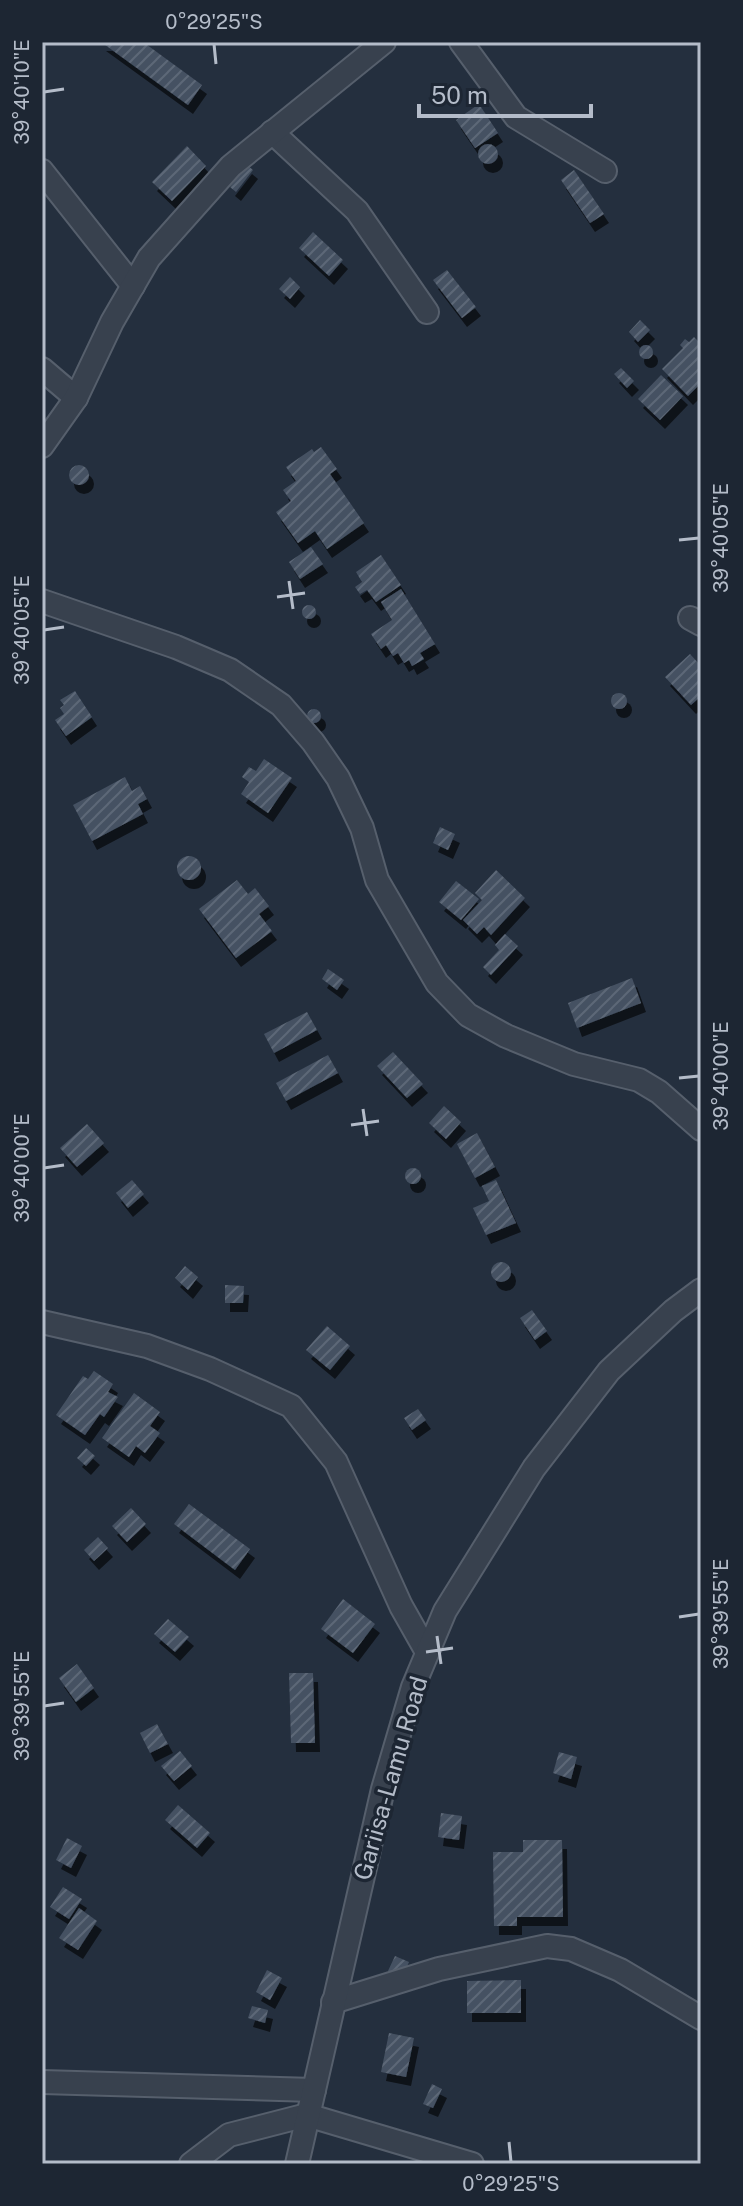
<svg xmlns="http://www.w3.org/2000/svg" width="743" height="2206" font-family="'Public Sans',sans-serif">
<defs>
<pattern id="building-hatch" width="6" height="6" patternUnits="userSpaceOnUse" patternTransform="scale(2)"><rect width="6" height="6" fill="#455162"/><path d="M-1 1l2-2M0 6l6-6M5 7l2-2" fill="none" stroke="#5d6877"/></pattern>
<filter id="shadow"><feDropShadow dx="5" dy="9" stdDeviation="0" flood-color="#0009"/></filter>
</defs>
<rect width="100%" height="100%" fill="#242f3e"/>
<!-- building -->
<g fill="url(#building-hatch)" filter="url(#shadow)">
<polygon points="101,42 143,42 202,85 188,105"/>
<polygon points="479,104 498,133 475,148 456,120"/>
<circle cx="488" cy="154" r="10"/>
<polygon points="187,146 206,166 172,201 152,182"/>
<polygon points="247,165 253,170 236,192 230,187"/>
<polygon points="574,170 604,214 590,223 561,180"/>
<polygon points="313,232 343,260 329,276 299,248"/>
<polygon points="447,270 476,307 462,318 433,280"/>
<polygon points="290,277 300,287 290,299 279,289"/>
<polygon points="640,320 650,330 638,342 629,332"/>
<polygon points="694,337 701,344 701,383 688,396 662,369 683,348 680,345 685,339 689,342"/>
<circle cx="646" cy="352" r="7"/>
<polygon points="621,368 634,381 627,388 614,374"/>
<polygon points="661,375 683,396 660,420 638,399"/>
<polygon points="321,447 337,469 330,474 364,523 327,549 315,531 298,543 276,512 291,501 283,490 296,481 286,467 312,449 314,452"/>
<circle cx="79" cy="475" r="10"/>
<polygon points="311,547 323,564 300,579 289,562"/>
<polygon points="381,555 401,585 376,602 367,590 360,594 355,587 362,582 356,572"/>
<polygon points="401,589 435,644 420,653 424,659 412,666 409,660 404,663 398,653 393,656 386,645 381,649 371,634 392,620 381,602"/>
<circle cx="309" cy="612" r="7"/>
<polygon points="690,654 701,666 701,696 691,705 665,677"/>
<polygon points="75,691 92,717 66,736 55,720 64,714 60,708 64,705 60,700"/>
<circle cx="619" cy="701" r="8"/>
<circle cx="314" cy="716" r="7"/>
<polygon points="264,759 292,778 268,813 241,794 249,782 242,777 249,767 256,771"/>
<polygon points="125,777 132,791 140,786 147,799 138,804 143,814 92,841 73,805"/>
<polygon points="440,827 455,834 448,850 433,843"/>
<circle cx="189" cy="868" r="12"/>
<polygon points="496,870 525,898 491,935 484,927 477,934 463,920 482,900 475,893"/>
<polygon points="237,880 248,894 255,888 269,906 259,914 272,931 236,958 199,909"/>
<polygon points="456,881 479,899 461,920 439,902"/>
<polygon points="505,934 518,946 491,975 483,967 499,950 495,945"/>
<polygon points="328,969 344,980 337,990 322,979"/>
<polygon points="632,978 641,1003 577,1028 568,1003"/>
<polygon points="307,1012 317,1030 274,1053 264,1034"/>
<polygon points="393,1052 423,1084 407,1098 377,1066"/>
<polygon points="328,1055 338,1073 286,1101 276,1083"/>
<polygon points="444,1106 461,1122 446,1139 429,1123"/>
<polygon points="87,1124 104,1143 77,1167 60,1148"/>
<polygon points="477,1133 495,1167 475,1178 457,1144"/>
<circle cx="413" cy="1176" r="8"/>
<polygon points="132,1180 144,1194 128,1208 116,1193"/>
<polygon points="496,1180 516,1223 486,1235 473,1208 489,1201 482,1186"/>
<circle cx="501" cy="1272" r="10"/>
<polygon points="185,1266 198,1277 188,1290 175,1278"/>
<polygon points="225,1285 244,1286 243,1303 225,1303"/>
<polygon points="532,1310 547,1331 535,1340 520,1318"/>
<polygon points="327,1326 350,1346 330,1370 306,1350"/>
<polygon points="94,1371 113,1384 108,1392 118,1397 104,1417 100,1414 85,1435 56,1415 83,1376 88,1379"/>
<polygon points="134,1393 160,1412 150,1426 160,1433 145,1453 136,1446 129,1457 102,1438"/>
<polygon points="418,1409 426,1420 412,1430 404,1418"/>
<polygon points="86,1448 95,1456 86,1466 77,1458"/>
<polygon points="189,1504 250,1549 235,1570 174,1524"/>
<polygon points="131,1508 146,1524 127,1542 112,1526"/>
<polygon points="98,1537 108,1548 94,1561 84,1550"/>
<polygon points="343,1599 375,1624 353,1653 321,1629"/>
<polygon points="168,1619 189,1637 175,1652 154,1634"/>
<polygon points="77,1664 94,1688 76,1702 59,1678"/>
<polygon points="289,1673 313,1673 315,1743 291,1743"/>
<polygon points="157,1724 168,1744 150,1753 140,1733"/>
<polygon points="180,1751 192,1766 174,1781 161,1766"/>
<polygon points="559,1752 577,1757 571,1779 553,1773"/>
<polygon points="178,1805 210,1833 197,1848 165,1820"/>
<polygon points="441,1813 462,1816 459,1840 438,1837"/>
<polygon points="67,1838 82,1846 71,1868 56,1860"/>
<polygon points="523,1840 562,1840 563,1917 517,1917 517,1926 494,1926 493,1852 523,1852"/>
<polygon points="63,1887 82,1899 69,1919 50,1907"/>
<polygon points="79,1908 97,1921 78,1950 59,1938"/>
<polygon points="395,1956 409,1962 402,1978 388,1971"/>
<polygon points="267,1970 282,1978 270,2000 256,1992"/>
<polygon points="521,1980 521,2013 467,2013 467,1981"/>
<polygon points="252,2006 268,2010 265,2023 248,2018"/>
<polygon points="389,2033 414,2038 406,2077 381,2072"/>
<polygon points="432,2084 442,2089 433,2108 423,2104"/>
</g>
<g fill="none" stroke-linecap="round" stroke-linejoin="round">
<defs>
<g id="minor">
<polyline points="461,42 516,117 605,171"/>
<polyline points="272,132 357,211 427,312"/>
<polyline points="42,171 133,286"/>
<polyline points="42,369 76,398"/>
<polyline points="42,446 76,398 112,322 149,258 231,166 384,42"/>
<polyline points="42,601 176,647 230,670 281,705 313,742 338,778 362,828 377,880 437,983 468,1015 506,1036 574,1064 639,1080 659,1092 701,1129"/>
<polyline points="690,618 701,624"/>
<polyline points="42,1322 147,1346 210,1369 291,1406 336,1462 401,1606 427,1652"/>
<polyline points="333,2002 439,1969 547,1946 571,1949 620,1970 701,2018"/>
<polyline points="42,2082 314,2090"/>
<polyline points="191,2164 229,2135 307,2115 472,2164"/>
<polyline points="297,2164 383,1789 413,1687 445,1611 534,1468 609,1371 673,1311 701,1290"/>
</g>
</defs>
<!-- minor casing -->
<use href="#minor" stroke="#565f6c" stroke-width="26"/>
<!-- minor -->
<use href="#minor" stroke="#38414e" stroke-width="22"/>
</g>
<!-- ticks -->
<path fill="none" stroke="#b4bcc9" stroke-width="3" d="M 214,44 L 216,64M 44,92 L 64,89M 679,540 L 699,538M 289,581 L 293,609M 277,597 L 305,593M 44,630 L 64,627M 679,1078 L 699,1076M 363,1109 L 367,1136M 351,1125 L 379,1121M 44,1168 L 64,1165M 679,1617 L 699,1614M 437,1636 L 441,1664M 426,1652 L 453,1648M 44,1706 L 64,1703M 509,2142 L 511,2162"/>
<g text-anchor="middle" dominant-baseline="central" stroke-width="7" stroke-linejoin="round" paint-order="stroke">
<!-- street labels -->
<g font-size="24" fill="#b4bcc9" stroke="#1d2633">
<text transform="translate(390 1778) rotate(-74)">Gariisa-Lamu Road</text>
</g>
</g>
<!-- border -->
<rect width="743" height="2206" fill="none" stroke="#1d2633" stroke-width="88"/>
<!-- scale -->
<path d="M419 104v12h172v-12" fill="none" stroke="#b4bcc9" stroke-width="4"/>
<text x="431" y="104" font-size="24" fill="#b4bcc9" stroke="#1d2633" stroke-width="6" paint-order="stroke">50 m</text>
<rect x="44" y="44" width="655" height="2118" fill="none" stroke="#b4bcc9" stroke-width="3"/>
<g font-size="20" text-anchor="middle" fill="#b4bcc9">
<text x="214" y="29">0°29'25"S</text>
<text transform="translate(22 92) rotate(-90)" y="7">39°40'10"E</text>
<text transform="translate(721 538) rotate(-90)" y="7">39°40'05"E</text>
<text transform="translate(22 630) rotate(-90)" y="7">39°40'05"E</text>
<text transform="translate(721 1076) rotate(-90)" y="7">39°40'00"E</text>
<text transform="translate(22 1168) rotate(-90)" y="7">39°40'00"E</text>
<text transform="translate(721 1614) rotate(-90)" y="7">39°39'55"E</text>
<text transform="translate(22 1706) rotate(-90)" y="7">39°39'55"E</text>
<text x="511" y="2191">0°29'25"S</text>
</g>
</svg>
